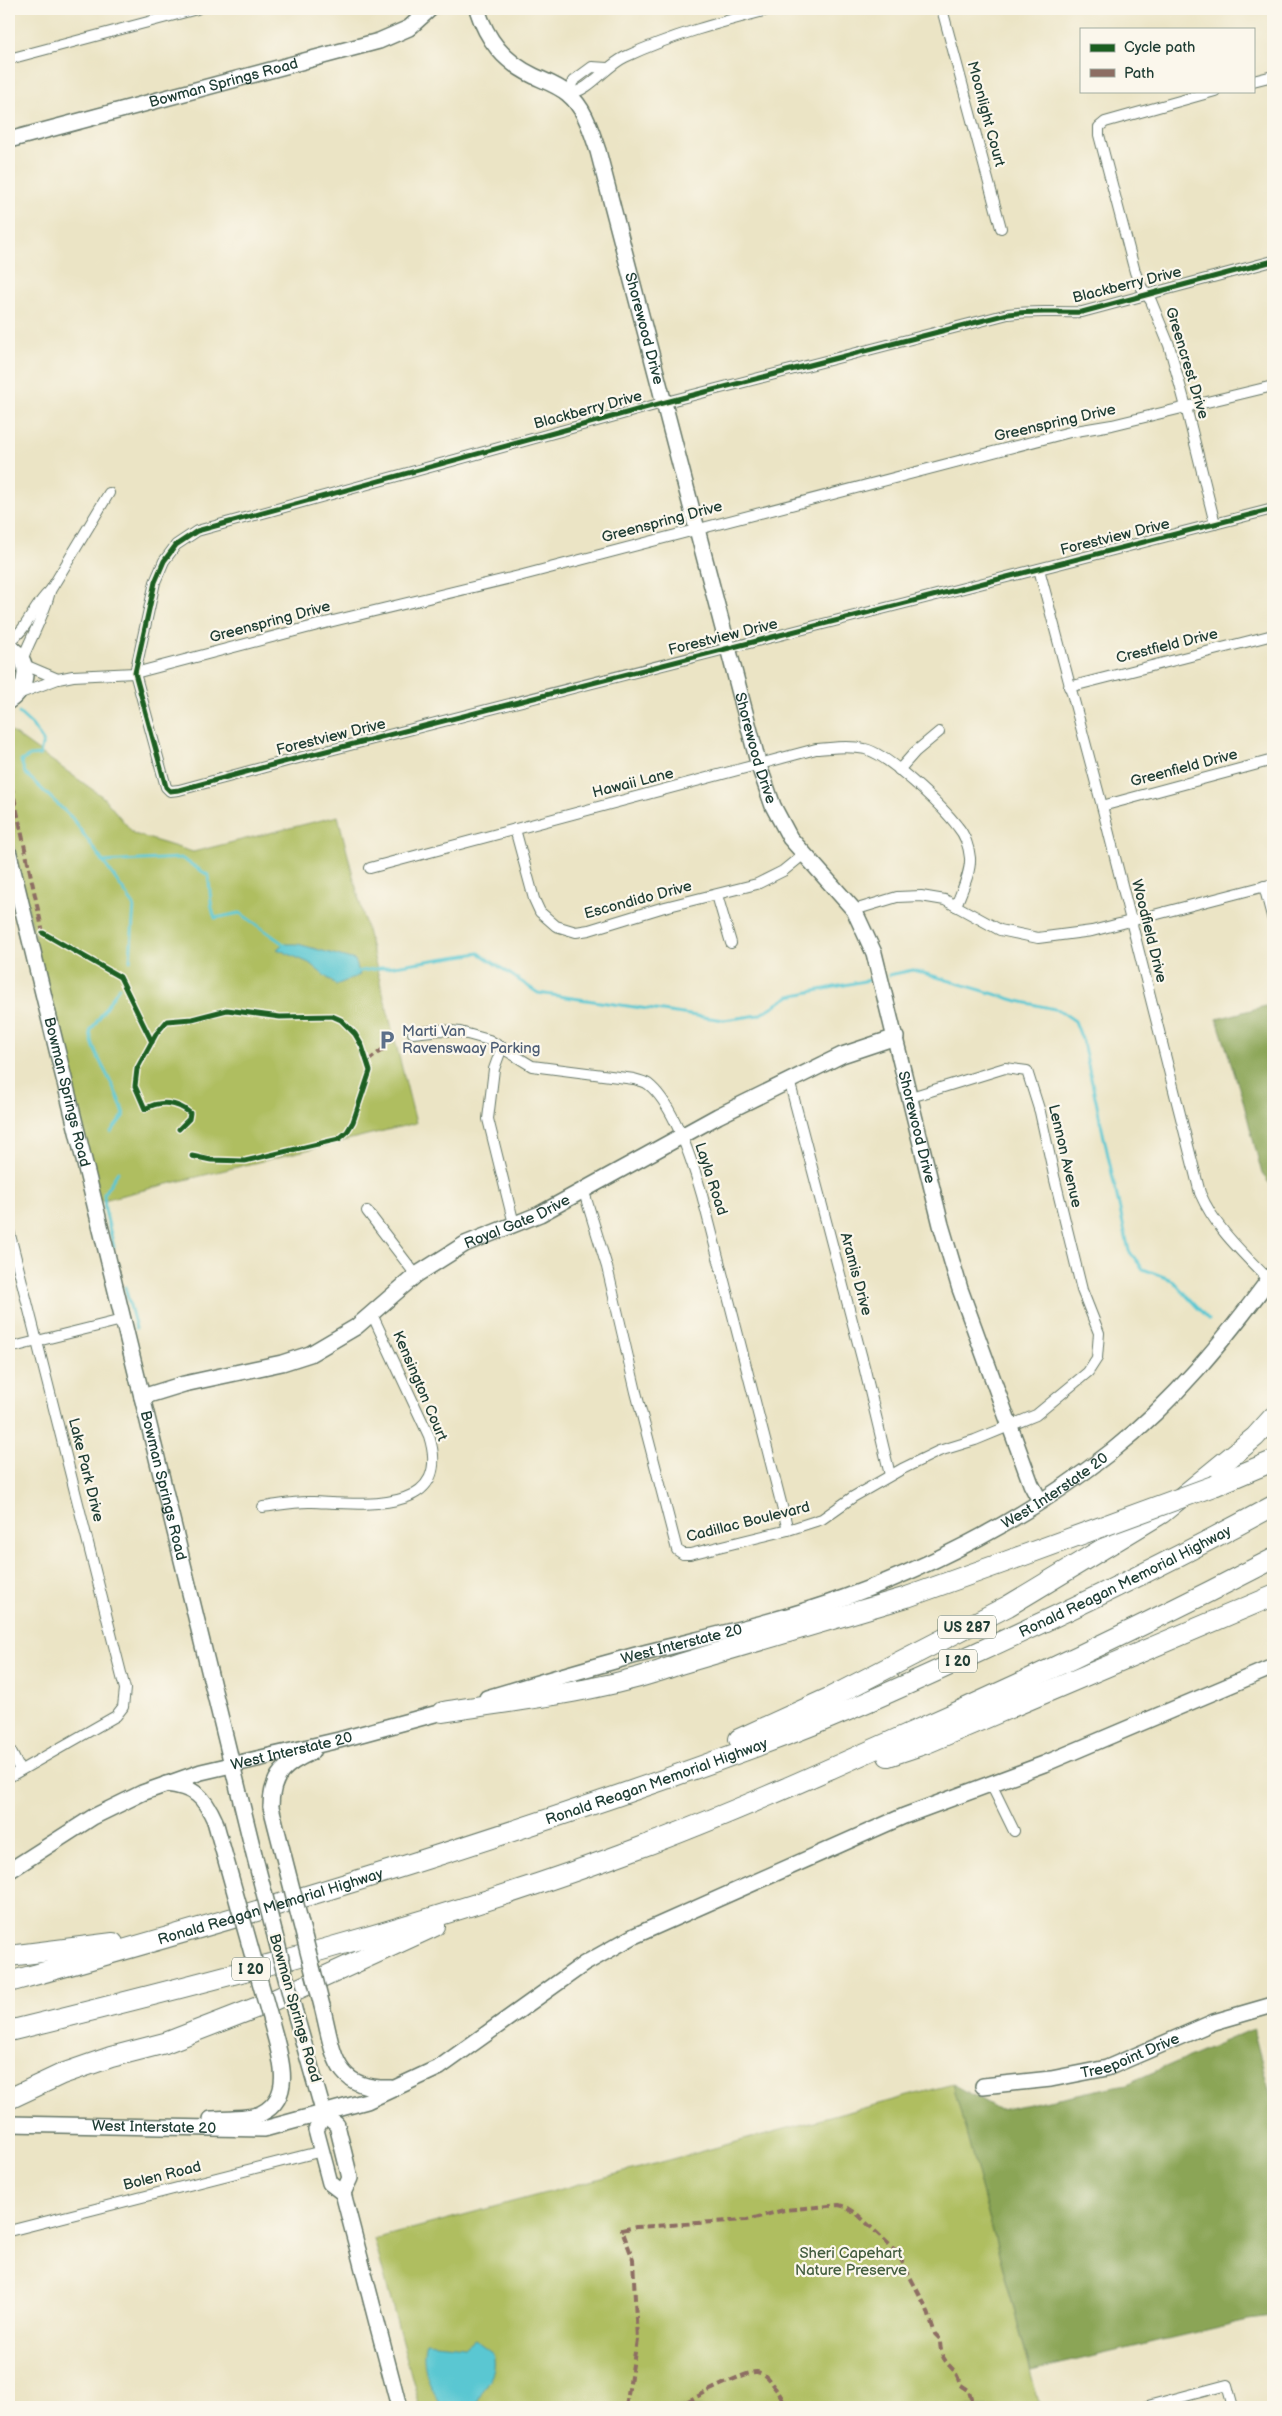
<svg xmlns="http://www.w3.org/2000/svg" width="1282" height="2416" font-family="'Balsamiq Sans',sans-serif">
<rect width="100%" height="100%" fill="#fbf7ec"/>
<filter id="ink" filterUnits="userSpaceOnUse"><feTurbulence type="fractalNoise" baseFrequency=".02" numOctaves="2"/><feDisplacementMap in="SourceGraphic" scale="10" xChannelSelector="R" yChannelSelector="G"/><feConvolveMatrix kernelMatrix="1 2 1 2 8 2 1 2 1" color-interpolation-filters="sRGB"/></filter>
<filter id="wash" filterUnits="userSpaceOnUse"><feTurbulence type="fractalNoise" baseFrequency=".0096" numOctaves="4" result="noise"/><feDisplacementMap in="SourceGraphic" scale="20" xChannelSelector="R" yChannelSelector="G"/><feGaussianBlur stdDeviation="1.12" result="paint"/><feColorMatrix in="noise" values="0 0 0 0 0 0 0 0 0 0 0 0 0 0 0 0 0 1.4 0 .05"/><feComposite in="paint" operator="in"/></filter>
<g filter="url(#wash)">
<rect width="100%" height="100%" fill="#ebe4c5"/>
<!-- green -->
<g fill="#afbe60" stroke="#677e4a">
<polygon points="9,730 103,797 134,834 193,852 338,816 416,1123 95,1202 9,825"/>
<polygon points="953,2084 1040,2407 420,2407 374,2239"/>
</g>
<!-- forest -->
<g fill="#8ba556" stroke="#557145">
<polygon points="1273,1004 1273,1188 1262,1174 1242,1097 1217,1019"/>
<polygon points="1253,2029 1273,2105 1273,2317 1248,2320 1031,2371 953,2084 1000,2110 1126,2084"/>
</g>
<!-- water -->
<g fill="#5ac7d2" stroke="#3c8283">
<polygon points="283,944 298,944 355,960 360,975 336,985 309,963 277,949"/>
<path d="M 474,2339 L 493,2353 C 499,2379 482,2384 476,2407 L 442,2407 C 431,2388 419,2365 426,2342 L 465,2346 Z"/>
</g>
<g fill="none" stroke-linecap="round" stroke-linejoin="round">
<!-- stream -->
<g stroke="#5ac7d2" stroke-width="3">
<polyline points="19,713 32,725 43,741 40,755 30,756 21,761 25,773 72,818 134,905 130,961"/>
<path d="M 102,862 L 181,858 L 208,875 C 211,890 209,904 215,918 L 240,913 L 285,945"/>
<polyline points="355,972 479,953 538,993 724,1020 759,1015 790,996 869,980"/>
<polyline points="889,975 913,970 1018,1001 1059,1010 1075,1021 1083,1042 1129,1251 1143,1269 1172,1280 1209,1320"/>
<path d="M 111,1132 L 124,1115 C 117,1085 95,1062 90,1032 L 119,987"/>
<polyline points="114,1247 105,1210 104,1193 118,1172"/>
<polyline points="125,1287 136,1328"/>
</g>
</g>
</g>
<g filter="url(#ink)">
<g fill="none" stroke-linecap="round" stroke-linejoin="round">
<defs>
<g id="street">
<polyline points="942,9 1001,228"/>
<polyline points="9,59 197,9"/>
<polyline points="1253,81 1273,76"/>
<path d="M 568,94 C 592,90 604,67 625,57 C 672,35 721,22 771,9"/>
<polyline points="568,94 573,81 592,67 607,68"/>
<path d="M 1273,261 L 1082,312 C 1057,313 1033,310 1008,314 L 666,402 L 197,531 L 176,545 L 164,561 L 155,582 L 135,673 L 166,787 L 170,791 L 179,790 L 287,761 L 1273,509"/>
<polyline points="1215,524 1186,407 1169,345 1151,301 1140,285 1135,272 1099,135 1099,127 1105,122 1215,91"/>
<path d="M 1039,569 L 1102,806 L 1200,1193 C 1215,1228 1243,1253 1269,1280"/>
<path d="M 9,642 C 28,629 33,606 50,591"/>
<path d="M 22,660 C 31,637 45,614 50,591 L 109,493"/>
<polyline points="25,665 58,679"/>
<polyline points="1069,687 1273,635"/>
<polyline points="18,694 58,679 73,676 135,673 333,621 519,576 1070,432 1112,425 1273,386"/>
<polyline points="899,770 915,752 939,732"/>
<polyline points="1102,806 1273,760"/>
<polyline points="515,829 534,899 540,912 556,926 576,932 589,930 661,908 757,884 783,871 804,854"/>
<path d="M 370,868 L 816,749 C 832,748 849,745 865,749 C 888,754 943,807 958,827 C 965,835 969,848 970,858 C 971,873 961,892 956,906"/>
<polyline points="1264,886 1273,920"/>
<polyline points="717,895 731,943"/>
<polyline points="854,910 897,897 921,896 945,900 1000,930 1038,938 1092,931 1273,884"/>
<path d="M 413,1033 L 441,1030 L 460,1032 L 489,1040 L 532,1066 L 634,1079 C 638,1080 645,1082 648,1084 C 674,1104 693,1164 702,1195 L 788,1530"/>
<polyline points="502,1047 494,1069 488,1119 514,1224"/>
<polyline points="789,1080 864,1366 890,1475"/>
<polyline points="584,1192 607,1267 636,1392 677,1550 683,1554 690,1554 788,1530 822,1519 853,1497 902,1469 939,1451 975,1440 1036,1415 1088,1372 1097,1358 1099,1333 1082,1290 1055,1180 1040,1112 1027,1071 1005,1068 911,1097"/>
<polyline points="367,1211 416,1275"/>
<polyline points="9,1231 125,1689 123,1707 116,1716 9,1777"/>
<polyline points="9,1348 122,1320"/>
<path d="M 263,1507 C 279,1505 297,1501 313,1502 C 361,1504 454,1516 429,1436 L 371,1312"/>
<polyline points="9,1748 20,1770"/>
<polyline points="991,1784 1014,1831"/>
<polyline points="9,2231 322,2151"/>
<polyline points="1144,2407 1227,2385 1233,2407"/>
</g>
<g id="secondary">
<path id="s1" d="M 477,9 C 487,40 504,62 534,76 C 545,81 559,86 568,94 C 585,108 591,131 598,151 L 759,766 L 773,806 L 790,838 L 854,910 L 874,953 L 941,1225 L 960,1289 L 1031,1484 L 1040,1501"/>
<path id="s2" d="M 9,140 L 379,41 L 409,28 L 430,9"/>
<path d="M 9,647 C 32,659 29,688 9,701"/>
<path id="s3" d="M 9,854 L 253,1850"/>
<path id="s4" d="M 142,1397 L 184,1384 L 282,1363 L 310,1354 L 356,1327 L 416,1275 L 465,1244 L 540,1214 L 718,1116 L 842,1055 L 896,1037"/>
<path id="s5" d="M 487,1698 C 534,1684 581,1670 629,1657 C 701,1638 775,1623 846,1597 C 942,1562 1032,1514 1112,1451 C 1175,1401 1226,1338 1273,1274"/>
<path d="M 166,1784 C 194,1787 204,1796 215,1821"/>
<path d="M 271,1807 C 271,1775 285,1764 312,1752"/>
<path id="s6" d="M 9,1871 L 93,1817 L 142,1793 L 201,1772 L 339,1740 L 453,1709"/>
<path d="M 322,2006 C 334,2052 332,2090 391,2088"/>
<polyline points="295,2013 324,2114"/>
<path id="s7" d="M 983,2086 L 1051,2079 L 1107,2068 L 1214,2022 L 1273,2005"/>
<polyline points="324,2114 316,2130 330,2183 343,2193 399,2407"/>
<polyline points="324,2114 337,2125 350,2178 343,2193"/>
<path d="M 211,2119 C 224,2118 252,2119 262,2113 C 297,2095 278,2050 271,2021"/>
<path id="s8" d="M 9,2124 L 264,2129 L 367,2101 L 440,2067 L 584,1964 L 634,1936 L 904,1816 L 1044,1764 L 1273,1667"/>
</g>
<g id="highway">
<polyline points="1216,1485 1273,1461"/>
<path d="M 443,1712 C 522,1699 605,1692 680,1664 L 907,1597 L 1019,1557"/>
<polyline points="739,1739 831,1697 1008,1606 1162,1513 1255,1437 1273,1417"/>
<polyline points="888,1756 927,1743 1273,1596"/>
<polyline points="9,1956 113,1943"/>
<path id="s9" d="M 9,1982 C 276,1908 540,1828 800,1730 C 859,1707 917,1680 974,1654 C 1075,1608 1176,1559 1273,1506"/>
<path d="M 9,2031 C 220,1979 432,1925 636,1849 C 725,1816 812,1777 899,1738 C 1026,1682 1150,1623 1273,1559"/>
<polyline points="9,2099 62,2074 111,2057 165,2043 263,2005 435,1926"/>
</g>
</defs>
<!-- street casing -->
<use href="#street" stroke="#667767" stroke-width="12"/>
<!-- secondary casing -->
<use href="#secondary" stroke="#667767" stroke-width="18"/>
<!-- highway casing -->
<use href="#highway" stroke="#667767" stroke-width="22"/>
<!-- street -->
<use href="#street" stroke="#fff" stroke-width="10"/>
<!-- secondary -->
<use href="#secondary" stroke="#fff" stroke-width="15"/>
<!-- highway -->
<use href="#highway" stroke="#fff" stroke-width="20"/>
<defs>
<g id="secondary-bridge">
<polyline points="271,1807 322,2006"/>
<polyline points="215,1821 271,2021"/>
<polyline points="253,1850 295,2013"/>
</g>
<polyline id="highway-bridge" points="1019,1557 1216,1485"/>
</defs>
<!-- secondary-bridge casing -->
<use href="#secondary-bridge" stroke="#667767" stroke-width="18" stroke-linecap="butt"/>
<!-- highway-bridge casing -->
<use href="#highway-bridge" stroke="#667767" stroke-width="22" stroke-linecap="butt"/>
<!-- secondary-bridge -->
<use href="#secondary-bridge" stroke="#fff" stroke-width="15"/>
<!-- highway-bridge -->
<use href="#highway-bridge" stroke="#fff" stroke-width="20"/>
<!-- quiet -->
<g stroke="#8d6e63" stroke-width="4" stroke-dasharray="8 4" stroke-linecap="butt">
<polyline points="9,774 43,933 47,935"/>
<polyline points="368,1061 383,1049"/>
<path d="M 626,2407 L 637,2340 L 633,2259 L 622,2230 L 636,2227 L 747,2220 L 784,2210 L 839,2205 L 846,2207 L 856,2213 L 897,2252 L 927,2309 L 935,2334 L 940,2339 C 940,2369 956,2362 960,2385 L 969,2391 L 971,2398 L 963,2407"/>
<path d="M 676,2407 C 689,2401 747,2370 757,2372 C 766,2374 769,2380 774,2387 C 779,2393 784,2399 784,2407"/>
</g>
<defs>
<g id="cycleway">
<path d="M 1273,261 L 1082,312 C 1057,313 1033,310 1008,314 L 666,402 L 197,531 L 176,545 L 164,561 L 155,582 L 135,673 L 166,787 L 170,791 L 179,790 L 287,761 L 1273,509"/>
<polyline points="43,933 120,977 152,1042"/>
<path d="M 179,1129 L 189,1119 L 190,1113 C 177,1102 160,1100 145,1109 L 135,1086 L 137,1069 L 156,1034 L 167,1021 L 192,1019 L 227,1010 L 280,1017 L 332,1016 L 341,1020 L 355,1034 L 362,1046 L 370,1071 L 353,1122 L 347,1132 L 339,1139 L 245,1161 L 211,1160 L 192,1156"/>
</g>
</defs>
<!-- cycleway casing -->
<use href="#cycleway" stroke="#fbf7ec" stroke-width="8"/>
<!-- cycleway -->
<use href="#cycleway" stroke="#1b5e20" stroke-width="5"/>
</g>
</g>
<!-- icons -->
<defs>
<symbol id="parking-bare" viewBox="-9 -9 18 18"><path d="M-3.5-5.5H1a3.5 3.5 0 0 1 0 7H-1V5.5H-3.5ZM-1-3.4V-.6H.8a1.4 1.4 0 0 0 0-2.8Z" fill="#5c6f8a" stroke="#fbf7ec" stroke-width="2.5" paint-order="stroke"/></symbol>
</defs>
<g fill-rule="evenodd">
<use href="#parking-bare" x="373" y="1026" width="28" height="28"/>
</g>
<g text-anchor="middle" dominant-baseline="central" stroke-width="4.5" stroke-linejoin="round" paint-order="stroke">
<!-- shield labels -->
<g fill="#fbf7ec" stroke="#61756b" stroke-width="1">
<rect x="938" y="1615.5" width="58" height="23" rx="4"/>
<rect x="939" y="1649.5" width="38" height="23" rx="4"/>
<rect x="232" y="1957.5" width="38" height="23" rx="4"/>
</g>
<g font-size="14" font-weight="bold" fill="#1f3d34">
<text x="967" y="1627">US 287</text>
<text x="958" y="1661">I 20</text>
<text x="251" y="1969">I 20</text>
</g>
<!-- street labels -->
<g font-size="15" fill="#1f3d34" stroke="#fbf7ec">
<text stroke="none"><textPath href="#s2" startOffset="222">Bowman Springs Road</textPath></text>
<text transform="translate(986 114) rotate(75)">Moonlight Court</text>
<text transform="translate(1127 285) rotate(-14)">Blackberry Drive</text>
<text stroke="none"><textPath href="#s1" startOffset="378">Shorewood Drive</textPath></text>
<text transform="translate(1187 363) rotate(73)">Greencrest Drive</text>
<text transform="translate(588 410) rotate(-15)">Blackberry Drive</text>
<text transform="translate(1055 423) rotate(-13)">Greenspring Drive</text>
<text transform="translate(662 522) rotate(-15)">Greenspring Drive</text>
<text transform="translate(1115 537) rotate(-14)">Forestview Drive</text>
<text transform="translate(270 622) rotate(-15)">Greenspring Drive</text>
<text transform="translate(723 637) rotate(-14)">Forestview Drive</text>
<text transform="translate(1167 646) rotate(-14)">Crestfield Drive</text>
<text transform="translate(331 737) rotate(-14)">Forestview Drive</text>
<text stroke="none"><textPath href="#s1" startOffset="812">Shorewood Drive</textPath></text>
<text transform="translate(1184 768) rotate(-15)">Greenfield Drive</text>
<text transform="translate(633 783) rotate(-14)">Hawaii Lane</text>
<text transform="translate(638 900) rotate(-15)">Escondido Drive</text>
<text transform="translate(1149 931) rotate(76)">Woodfield Drive</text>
<text stroke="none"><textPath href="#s3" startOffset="245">Bowman Springs Road</textPath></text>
<text stroke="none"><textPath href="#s1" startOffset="1232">Shorewood Drive</textPath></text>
<text transform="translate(1065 1156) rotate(77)">Lennon Avenue</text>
<text transform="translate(711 1179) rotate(72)">Layla Road</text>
<text stroke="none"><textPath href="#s4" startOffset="421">Royal Gate Drive</textPath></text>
<text transform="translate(856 1274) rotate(75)">Aramis Drive</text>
<text transform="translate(420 1386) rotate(67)">Kensington Court</text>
<text transform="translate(86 1470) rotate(76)">Lake Park Drive</text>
<text stroke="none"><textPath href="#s3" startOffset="650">Bowman Springs Road</textPath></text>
<text stroke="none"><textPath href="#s5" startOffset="608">West Interstate 20</textPath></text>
<text transform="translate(748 1522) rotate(-14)">Cadillac Boulevard</text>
<text stroke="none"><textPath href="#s9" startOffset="1188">Ronald Reagan Memorial Highway</textPath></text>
<text stroke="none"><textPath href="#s5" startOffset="202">West Interstate 20</textPath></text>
<text stroke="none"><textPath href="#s6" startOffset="310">West Interstate 20</textPath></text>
<text stroke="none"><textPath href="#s9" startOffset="678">Ronald Reagan Memorial Highway</textPath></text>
<text stroke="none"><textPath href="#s9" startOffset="272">Ronald Reagan Memorial Highway</textPath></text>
<text transform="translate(295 2008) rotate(74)">Bowman Springs Road</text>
<text stroke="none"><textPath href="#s7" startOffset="151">Treepoint Drive</textPath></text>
<text stroke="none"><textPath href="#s8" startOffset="145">West Interstate 20</textPath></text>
<text transform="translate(162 2176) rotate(-14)">Bolen Road</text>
</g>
<!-- service labels -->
<g font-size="15" fill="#4e5e75" stroke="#fbf7ec" text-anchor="start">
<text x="402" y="1031">Marti Van<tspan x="402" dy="17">Ravenswaay Parking</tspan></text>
</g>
<!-- park labels -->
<g font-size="15" fill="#435d3f" stroke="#fbf7ec">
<text x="851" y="2253">Sheri Capehart<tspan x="851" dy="17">Nature Preserve</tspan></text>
</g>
</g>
<!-- margin -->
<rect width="1282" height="2416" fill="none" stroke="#fbf7ec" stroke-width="30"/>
<!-- legend -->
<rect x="1080" y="28" width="175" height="65" fill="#fbf7ec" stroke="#a3ada2"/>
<rect x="1090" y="44" width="25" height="8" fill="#1b5e20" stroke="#a3ada2"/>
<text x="1124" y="52" font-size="15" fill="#1f3d34">Cycle path</text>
<rect x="1090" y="69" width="25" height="8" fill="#8d6e63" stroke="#a3ada2"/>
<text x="1124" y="78" font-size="15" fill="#1f3d34">Path</text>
</svg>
